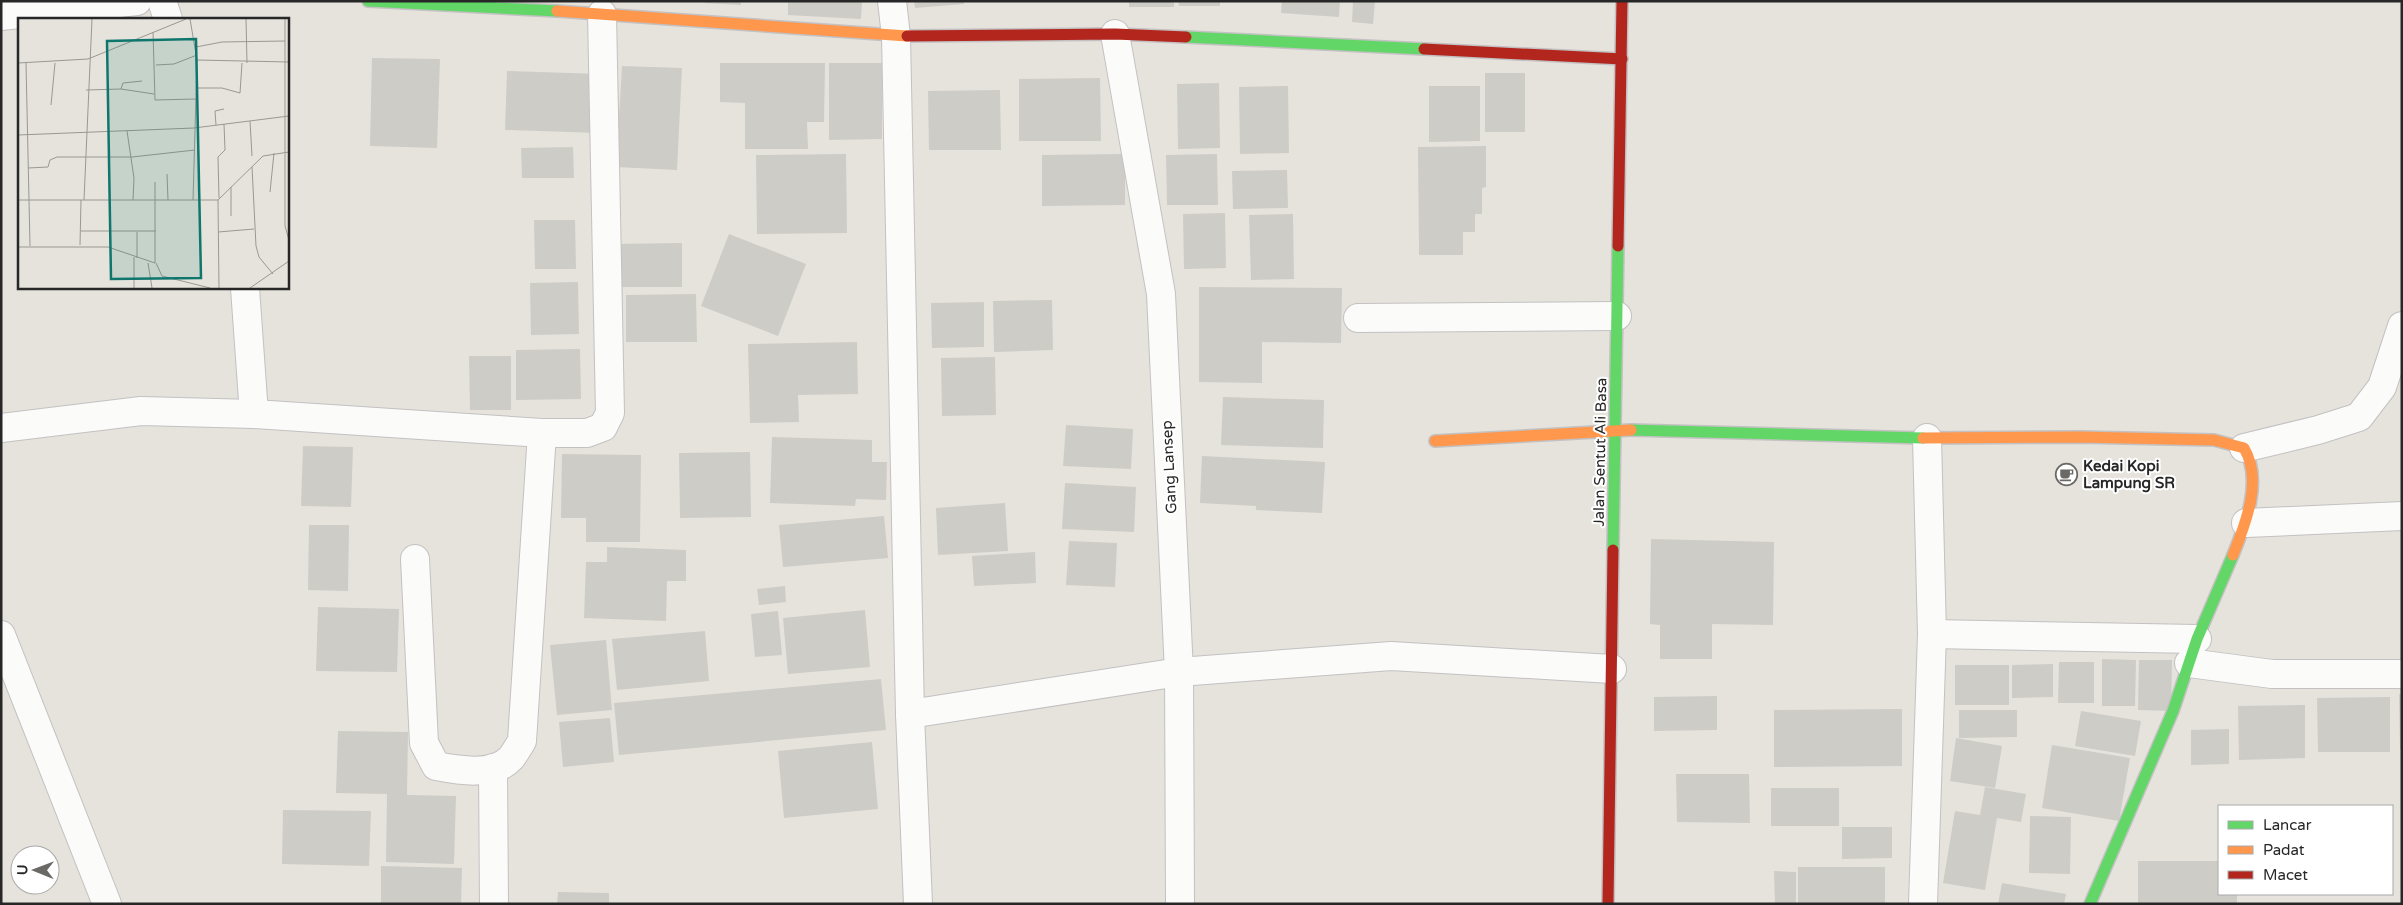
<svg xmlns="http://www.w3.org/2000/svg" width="2403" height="905" font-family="'Varela Round',sans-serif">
<rect width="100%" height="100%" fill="#e6e3dc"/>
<!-- building -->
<g fill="#ceccc7">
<polygon points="705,1 741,1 741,5 705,3"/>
<polygon points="788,1 862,1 861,19 788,15"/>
<polygon points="914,1 964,1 964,4 915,8"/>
<rect x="1129" y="1" width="45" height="6"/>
<polygon points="1178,1 1220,1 1220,6 1179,6"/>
<polygon points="1282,1 1340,1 1339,17 1281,13"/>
<polygon points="1353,1 1375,1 1373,24 1352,22"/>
<polygon points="372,58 440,59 437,148 370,146"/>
<polygon points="720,63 825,63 824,122 807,122 808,149 745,149 745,103 720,102"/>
<polygon points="829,63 882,63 882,139 829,140"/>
<polygon points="622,66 682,68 677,170 616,167"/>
<polygon points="507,71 600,74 599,133 505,130"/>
<rect x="1485" y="73" width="40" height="59"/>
<polygon points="1100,78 1101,141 1019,141 1019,79"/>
<polygon points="1219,83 1220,148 1178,149 1177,84"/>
<polygon points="1288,86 1289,153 1240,154 1239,87"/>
<polygon points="1429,86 1480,86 1480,141 1429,142"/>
<polygon points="1000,90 1001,150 929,150 928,91"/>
<polygon points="1486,146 1486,187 1482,188 1482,214 1475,214 1475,232 1463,232 1463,255 1419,255 1418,147"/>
<polygon points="573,147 574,178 522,178 521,148"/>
<polygon points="846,154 847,233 757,234 756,155"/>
<polygon points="1125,154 1125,205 1042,206 1042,155"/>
<polygon points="1217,154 1218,205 1167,205 1166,155"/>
<polygon points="1287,170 1288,208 1233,209 1232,171"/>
<polygon points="1225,213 1226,268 1184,269 1183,214"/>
<polygon points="1293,214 1294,279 1251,280 1249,215"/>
<polygon points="534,220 575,220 576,269 535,269"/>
<polygon points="729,234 806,264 778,336 701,306"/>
<polygon points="682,243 682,287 613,287 612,244"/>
<polygon points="578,282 579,334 531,335 530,283"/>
<polygon points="1199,287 1342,288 1341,343 1262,342 1262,383 1199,382"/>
<polygon points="696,294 697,342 626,342 626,295"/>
<polygon points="1052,300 1053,350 994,352 993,301"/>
<polygon points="984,302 984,347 932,348 931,303"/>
<polygon points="857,342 858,394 798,395 799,422 750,423 748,344"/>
<polygon points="580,349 581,399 516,400 516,350"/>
<polygon points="469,356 511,356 511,410 470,410"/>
<polygon points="995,357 996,415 942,416 941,358"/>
<polygon points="1223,397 1324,400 1323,448 1221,445"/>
<polygon points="1066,425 1133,429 1131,469 1063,466"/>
<polygon points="772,437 872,440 872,462 887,462 886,500 856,499 855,506 770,503"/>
<polygon points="303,446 353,447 351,507 301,506"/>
<polygon points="750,452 751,517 680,518 679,453"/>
<polygon points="562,454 641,455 640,542 586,542 586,518 561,518"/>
<polygon points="1202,456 1325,462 1322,513 1256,510 1256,506 1200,503"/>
<polygon points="1065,483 1136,487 1134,532 1062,529"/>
<polygon points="1005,503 1008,551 938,555 936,508"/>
<polygon points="884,516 888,558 783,567 779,525"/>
<polygon points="309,525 349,525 348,591 308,590"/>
<polygon points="1651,539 1774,542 1773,625 1712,624 1712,659 1660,659 1660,625 1650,624"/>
<polygon points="1069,541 1117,543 1115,587 1066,585"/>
<polygon points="607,547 686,550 686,581 667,581 666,621 584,618 586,562 607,562"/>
<polygon points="1035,552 1036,583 974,586 972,556"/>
<polygon points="785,586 786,602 759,605 757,589"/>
<polygon points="318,607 399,609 397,672 316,671"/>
<polygon points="865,610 870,667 788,674 783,618"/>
<polygon points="778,611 782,655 755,657 751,614"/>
<polygon points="705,631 709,681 617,690 612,639"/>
<polygon points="606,640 612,710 557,715 550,645"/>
<polygon points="2102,659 2136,660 2135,706 2102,706"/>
<polygon points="2139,660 2172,660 2171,711 2138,710"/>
<polygon points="2059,662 2094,662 2094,703 2058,703"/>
<polygon points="2053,664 2053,697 2012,698 2012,665"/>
<rect x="1955" y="665" width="54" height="40"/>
<polygon points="881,679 886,730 619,755 614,703"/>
<polygon points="2399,694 2402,694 2402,749 2400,749"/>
<polygon points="1717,696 1717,730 1654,731 1654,697"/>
<polygon points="2390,697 2390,752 2318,752 2317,698"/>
<polygon points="2305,705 2305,758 2239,760 2238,706"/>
<polygon points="1902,709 1902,766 1774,767 1774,710"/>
<polygon points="1959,710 2017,710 2017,737 1959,738"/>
<polygon points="2081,711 2141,721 2135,756 2075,746"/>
<polygon points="610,718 614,762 563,767 559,722"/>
<polygon points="2229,729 2229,764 2191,765 2191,730"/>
<polygon points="338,731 408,732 407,795 456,796 454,864 386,862 387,794 336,793"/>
<polygon points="1956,738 2002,746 1995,788 1950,781"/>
<polygon points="872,742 878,809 784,818 778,751"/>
<polygon points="2052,745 2130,758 2119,821 2042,808"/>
<polygon points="1676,774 1749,774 1750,823 1677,822"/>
<polygon points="1985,787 2026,794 2021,822 1997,818 1985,890 1943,883 1955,811 1980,815"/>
<rect x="1771" y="788" width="68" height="38"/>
<polygon points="283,810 371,811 369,866 282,864"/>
<polygon points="2030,816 2071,817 2070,874 2029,873"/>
<polygon points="1842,827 1892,827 1892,858 1842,859"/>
<polygon points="2138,861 2219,861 2219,894 2237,894 2237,904 2138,904"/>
<polygon points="381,866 462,868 461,904 381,904"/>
<rect x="1798" y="867" width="87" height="37"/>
<polygon points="1774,871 1796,872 1796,904 1775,904"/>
<polygon points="2002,883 2066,894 2064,904 1998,904"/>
<polygon points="558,892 609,893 609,904 557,904"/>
</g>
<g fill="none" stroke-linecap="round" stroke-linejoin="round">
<defs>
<g id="street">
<polyline points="162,1 168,19"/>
<polyline points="892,1 896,36 910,714 918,904"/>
<polyline points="1,16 137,1"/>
<polyline points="1115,34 1161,294 1179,672 1180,904"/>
<polyline points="245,288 254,414"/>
<polyline points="1358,318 1617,316"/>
<polyline points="1,428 141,411 254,414 542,433 587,433 603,427 610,413 602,14"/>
<polyline points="2244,448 2318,430 2359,417 2382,387 2402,326"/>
<polyline points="2246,523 2402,516"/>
<path d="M 415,559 L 424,743 L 436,766 C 457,770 494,777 511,758 C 515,753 519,746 522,741 L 542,433"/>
<polyline points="1932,634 2197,639"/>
<polyline points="1,635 107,904"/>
<polyline points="2189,663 2272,674 2402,674"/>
<polyline points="910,714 1179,672 1391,656 1612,669"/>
<polyline points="493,768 494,904"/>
<polyline points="1923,904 1932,634 1927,438"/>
</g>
<g id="fast">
<polyline points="368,1 557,11"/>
<polyline points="1186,37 1424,49"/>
<polyline points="1631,430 1923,438"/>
<polyline points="1613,550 1618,246"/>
<polyline points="2090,904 2173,711 2197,639 2233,555"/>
</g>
<g id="slow">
<polyline points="557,11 907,36"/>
<path d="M 1923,438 L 2081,437 L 2214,440 L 2244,448 C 2263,480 2246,523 2233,555"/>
<polyline points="1435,441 1631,430"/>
</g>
<g id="jam">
<polyline points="907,36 1115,34 1186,37"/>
<polyline points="1424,49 1622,59"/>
<polyline points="1618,246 1622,1"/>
<polyline points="1608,904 1613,550"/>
</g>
</defs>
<!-- street casing -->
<use href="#street" stroke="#c3c1c2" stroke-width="30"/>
<!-- fast casing -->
<use href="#fast" stroke="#c3c1c2" stroke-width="14"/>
<!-- slow casing -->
<use href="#slow" stroke="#c3c1c2" stroke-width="14"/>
<!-- jam casing -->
<use href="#jam" stroke="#c3c1c2" stroke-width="14"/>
<!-- street -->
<use href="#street" stroke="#fbfbfa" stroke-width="28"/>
<!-- fast -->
<use href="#fast" stroke="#63d668" stroke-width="11"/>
<!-- slow -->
<use href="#slow" stroke="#ff974d" stroke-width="11"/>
<!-- jam -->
<use href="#jam" stroke="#b3261e" stroke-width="11"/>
</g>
<!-- icons -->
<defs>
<symbol id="cafe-ring" viewBox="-11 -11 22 22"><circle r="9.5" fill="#fff" stroke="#6a6966" stroke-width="1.5"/><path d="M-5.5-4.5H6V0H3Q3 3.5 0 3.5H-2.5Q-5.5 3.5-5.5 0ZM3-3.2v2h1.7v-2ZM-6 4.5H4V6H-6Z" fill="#6a6966"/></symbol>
</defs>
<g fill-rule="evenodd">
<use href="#cafe-ring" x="2054" y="462" width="25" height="25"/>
</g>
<g text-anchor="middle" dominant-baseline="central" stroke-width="4" stroke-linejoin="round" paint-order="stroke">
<!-- street labels -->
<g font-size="15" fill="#272727" stroke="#fff">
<text transform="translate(1600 452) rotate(-89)">Jalan Sentut Ali Basa</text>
<text transform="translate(1169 467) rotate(-93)">Gang Lansep</text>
</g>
<!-- poi labels -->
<g font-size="15" font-weight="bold" fill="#272727" stroke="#fff" text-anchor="start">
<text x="2083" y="466">Kedai Kopi<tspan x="2083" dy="17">Lampung SR</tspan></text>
</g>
</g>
<!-- overview -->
<g transform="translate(18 18)">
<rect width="271" height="271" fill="#e6e3dc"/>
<path fill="none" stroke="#9a9894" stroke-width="1" d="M 172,1 L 179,42 L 175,182M 228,1 L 229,45M 267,1 L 267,208 L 271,222M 135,14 L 137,82 L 178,81M 178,29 L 204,24 L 267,23M 179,42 L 271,44M 0,45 L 70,41 L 168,1M 8,45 L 12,228M 138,47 L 156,46 L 179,37M 124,63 L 105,65 L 103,71 L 136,76M 179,70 L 204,70 L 222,75 L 224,45M 68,72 L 103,71M 33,87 L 37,45M 232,103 L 234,138M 198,107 L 197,93 L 206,91M 109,113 L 116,160 L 115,182M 0,117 L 176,110 L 271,98M 234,149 L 238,228 L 241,239 L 255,256M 10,150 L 30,149 L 32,142 L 39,139 L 114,139 L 177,132M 149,156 L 150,182M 213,169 L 213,198M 252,174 L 256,135M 201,180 L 200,139 L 207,132 L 206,106M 0,182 L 200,182 L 245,138 L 271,134M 66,182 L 74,1M 200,182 L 201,270M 63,213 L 138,213M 200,214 L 236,211M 62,227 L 63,182M 0,229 L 90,229 L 137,245 L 137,164M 119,240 L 119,214M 130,245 L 134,270M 138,245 L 144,258 L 192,270M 116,270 L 116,239M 232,270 L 271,243"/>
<path fill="#0f766e" fill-opacity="0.15" stroke="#0f766e" stroke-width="2.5" d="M 178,21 L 183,260 L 93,261 L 89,23 Z"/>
<rect width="271" height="271" fill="none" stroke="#272727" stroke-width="2.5"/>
</g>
<!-- border -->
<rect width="2403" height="905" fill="none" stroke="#272727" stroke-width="5"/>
<!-- legend -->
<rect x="2218" y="805" width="175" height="90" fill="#ffffff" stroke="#a9a9a9"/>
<rect x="2228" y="821" width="25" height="8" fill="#63d668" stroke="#a9a9a9"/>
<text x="2263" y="830" font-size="15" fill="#272727">Lancar</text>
<rect x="2228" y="846" width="25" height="8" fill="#ff974d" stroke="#a9a9a9"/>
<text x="2263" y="855" font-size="15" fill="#272727">Padat</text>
<rect x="2228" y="871" width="25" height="8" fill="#b3261e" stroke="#a9a9a9"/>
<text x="2263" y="880" font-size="15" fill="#272727">Macet</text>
<!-- north arrow -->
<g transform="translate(35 870) rotate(271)"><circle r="24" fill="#ffffff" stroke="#a9a9a9"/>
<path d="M0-4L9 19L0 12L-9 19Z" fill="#6a6966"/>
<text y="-8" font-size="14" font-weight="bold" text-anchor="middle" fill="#272727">U</text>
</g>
</svg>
